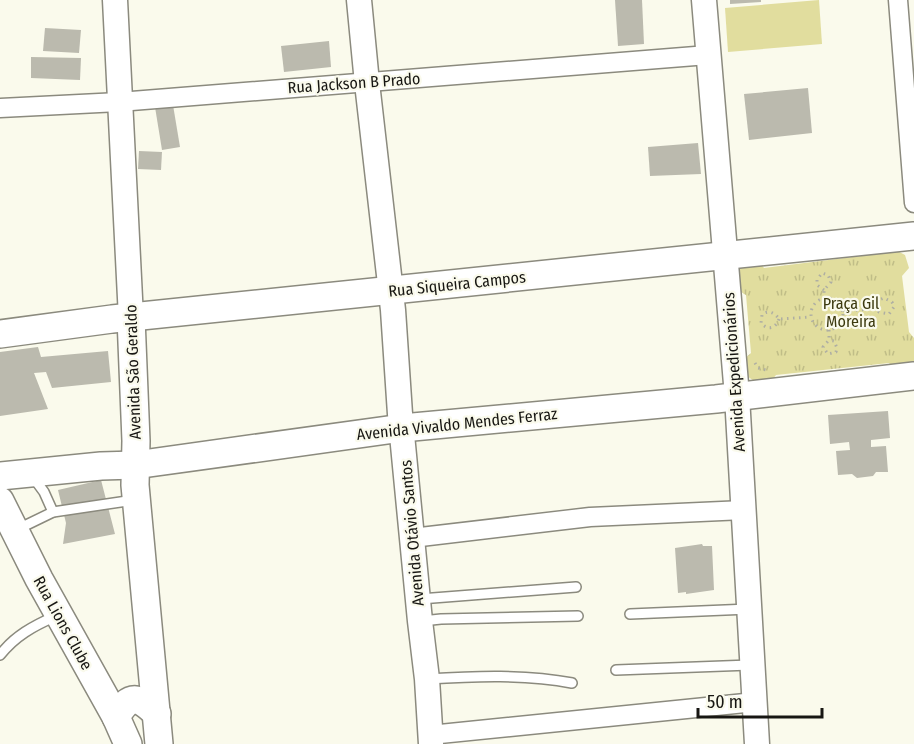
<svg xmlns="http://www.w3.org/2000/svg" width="914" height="744" font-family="'Fira Sans Condensed',sans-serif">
<defs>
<pattern id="park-tufts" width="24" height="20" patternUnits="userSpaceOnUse" patternTransform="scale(1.5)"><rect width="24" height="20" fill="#e1dd9e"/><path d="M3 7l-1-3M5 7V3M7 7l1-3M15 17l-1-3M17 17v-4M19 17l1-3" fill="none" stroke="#c0bd87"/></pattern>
</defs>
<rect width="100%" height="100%" fill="#fafaec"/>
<!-- grass -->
<polygon fill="#e1dd9e" points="819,0 822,44 728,52 725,8"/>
<!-- park -->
<path fill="url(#park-tufts)" d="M 886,245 L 905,255 L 909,268 L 902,276 L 909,332 L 914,338 L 914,361 L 907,367 L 893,368 L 889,363 L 776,375 L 769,384 L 757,383 L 744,374 L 743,360 L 751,353 L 746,295 C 734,289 737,277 739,265 L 760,263 L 764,268 L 877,254 Z"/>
<!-- building -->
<g fill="#bbbaae">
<polygon points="615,0 642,0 644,44 618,46"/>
<polygon points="730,0 761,0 761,2 730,4"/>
<polygon points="45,28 81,30 79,53 43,51"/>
<polygon points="329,41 331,67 284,72 281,46"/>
<polygon points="31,57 81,58 80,80 31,78"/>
<polygon points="808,88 812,133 749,140 744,94"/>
<polygon points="173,105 180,147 162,150 155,107"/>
<polygon points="698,143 701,174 650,176 648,147"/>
<polygon points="139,151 162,152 161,170 138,169"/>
<polygon points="38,347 41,357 108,351 111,382 52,388 46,372 34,373 48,409 0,416 0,352"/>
<polygon points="888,411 890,438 871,440 871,447 886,446 888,472 876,472 873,476 857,478 852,474 838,475 836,451 850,450 849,442 830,444 828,415"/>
<polygon points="101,480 115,534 63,544 66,523 58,490"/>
<polygon points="702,544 703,546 712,546 714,590 686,594 686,592 678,593 675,548"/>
</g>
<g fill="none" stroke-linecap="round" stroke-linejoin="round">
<defs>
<g id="lane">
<polyline points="33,477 44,492 53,512"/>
<polyline points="18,529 53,512 134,500"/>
<polyline points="420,599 576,587"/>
<polyline points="630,614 749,609"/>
<polyline points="422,621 441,619 578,616"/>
<path d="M 0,655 C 15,636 33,626 56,616"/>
<polyline points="616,670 750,665"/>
<path d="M 427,679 C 475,676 526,674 572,683"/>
</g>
<g id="street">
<polyline points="898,0 914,203"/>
<polyline points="0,108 119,102 708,55"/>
<polyline points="412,538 590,517 744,510"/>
<polyline points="430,735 755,702"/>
</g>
<g id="secondary">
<polyline points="115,0 131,318"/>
<polyline points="359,0 367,83 393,310 400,414 420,621 427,679 431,744"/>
<polyline points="704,0 737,396 757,744"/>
</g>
<g id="primary">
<polyline points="131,318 136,441 135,485 159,744"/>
<polyline points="0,334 112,319 914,236"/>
<polyline points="0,476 101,466 135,465 402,428 716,399 914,376"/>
<polyline points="0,501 39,579 116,717 128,744"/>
<path d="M 116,717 C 130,693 138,696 157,714"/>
</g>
</defs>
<!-- lane casing -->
<use href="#lane" stroke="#8b8a7e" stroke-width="12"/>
<!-- street casing -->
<use href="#street" stroke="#8b8a7e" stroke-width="21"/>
<!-- secondary casing -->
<use href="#secondary" stroke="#8b8a7e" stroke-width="27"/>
<!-- primary casing -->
<use href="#primary" stroke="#8b8a7e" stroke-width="30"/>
<!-- path -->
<g stroke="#aeaea3" stroke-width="3" stroke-dasharray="1.5 4.5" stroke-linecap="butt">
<polyline points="824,290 817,285 817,280 822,273 828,275 831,282 824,290 824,298"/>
<circle cx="827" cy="314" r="16"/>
<polyline points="844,312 876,308 879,312 889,314 894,307 892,302 884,298 879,300 876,308"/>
<path d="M 779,319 C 776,328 768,331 761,323 L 762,315 C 768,309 775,313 779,319 L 811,317"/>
<polyline points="829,330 829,340 823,347 828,354 836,352 837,348 834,341 829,340"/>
<polyline points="755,363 758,368 766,370"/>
</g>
<!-- lane -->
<use href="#lane" stroke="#fff" stroke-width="9"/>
<!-- street -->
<use href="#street" stroke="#fff" stroke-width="18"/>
<!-- secondary -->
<use href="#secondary" stroke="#fff" stroke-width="24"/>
<!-- primary -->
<use href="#primary" stroke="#fff" stroke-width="27"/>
</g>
<g text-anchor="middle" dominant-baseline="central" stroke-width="4.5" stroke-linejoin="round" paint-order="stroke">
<!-- street labels -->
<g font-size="16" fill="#171612" stroke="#fafaec">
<text transform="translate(354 83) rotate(-4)">Rua Jackson B Prado</text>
<text transform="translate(457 284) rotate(-6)">Rua Siqueira Campos</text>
<text transform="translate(133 372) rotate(-92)">Avenida São Geraldo</text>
<text transform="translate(734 372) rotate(-94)">Avenida Expedicionários</text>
<text transform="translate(457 424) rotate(-6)">Avenida Vivaldo Mendes Ferraz</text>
<text transform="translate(412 533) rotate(-95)">Avenida Otávio Santos</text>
<text transform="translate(63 623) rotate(61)">Rua Lions Clube</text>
</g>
<!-- park labels -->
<g font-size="16" fill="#3c390e" stroke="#fafaec">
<text x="851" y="303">Praça Gil<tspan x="851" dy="18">Moreira</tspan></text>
</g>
</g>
<!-- scale -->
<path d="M698 708v9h124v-9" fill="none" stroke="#171612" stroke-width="3"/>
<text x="707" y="708" font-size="18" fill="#171612" stroke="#fafaec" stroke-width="4.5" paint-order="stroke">50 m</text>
</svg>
